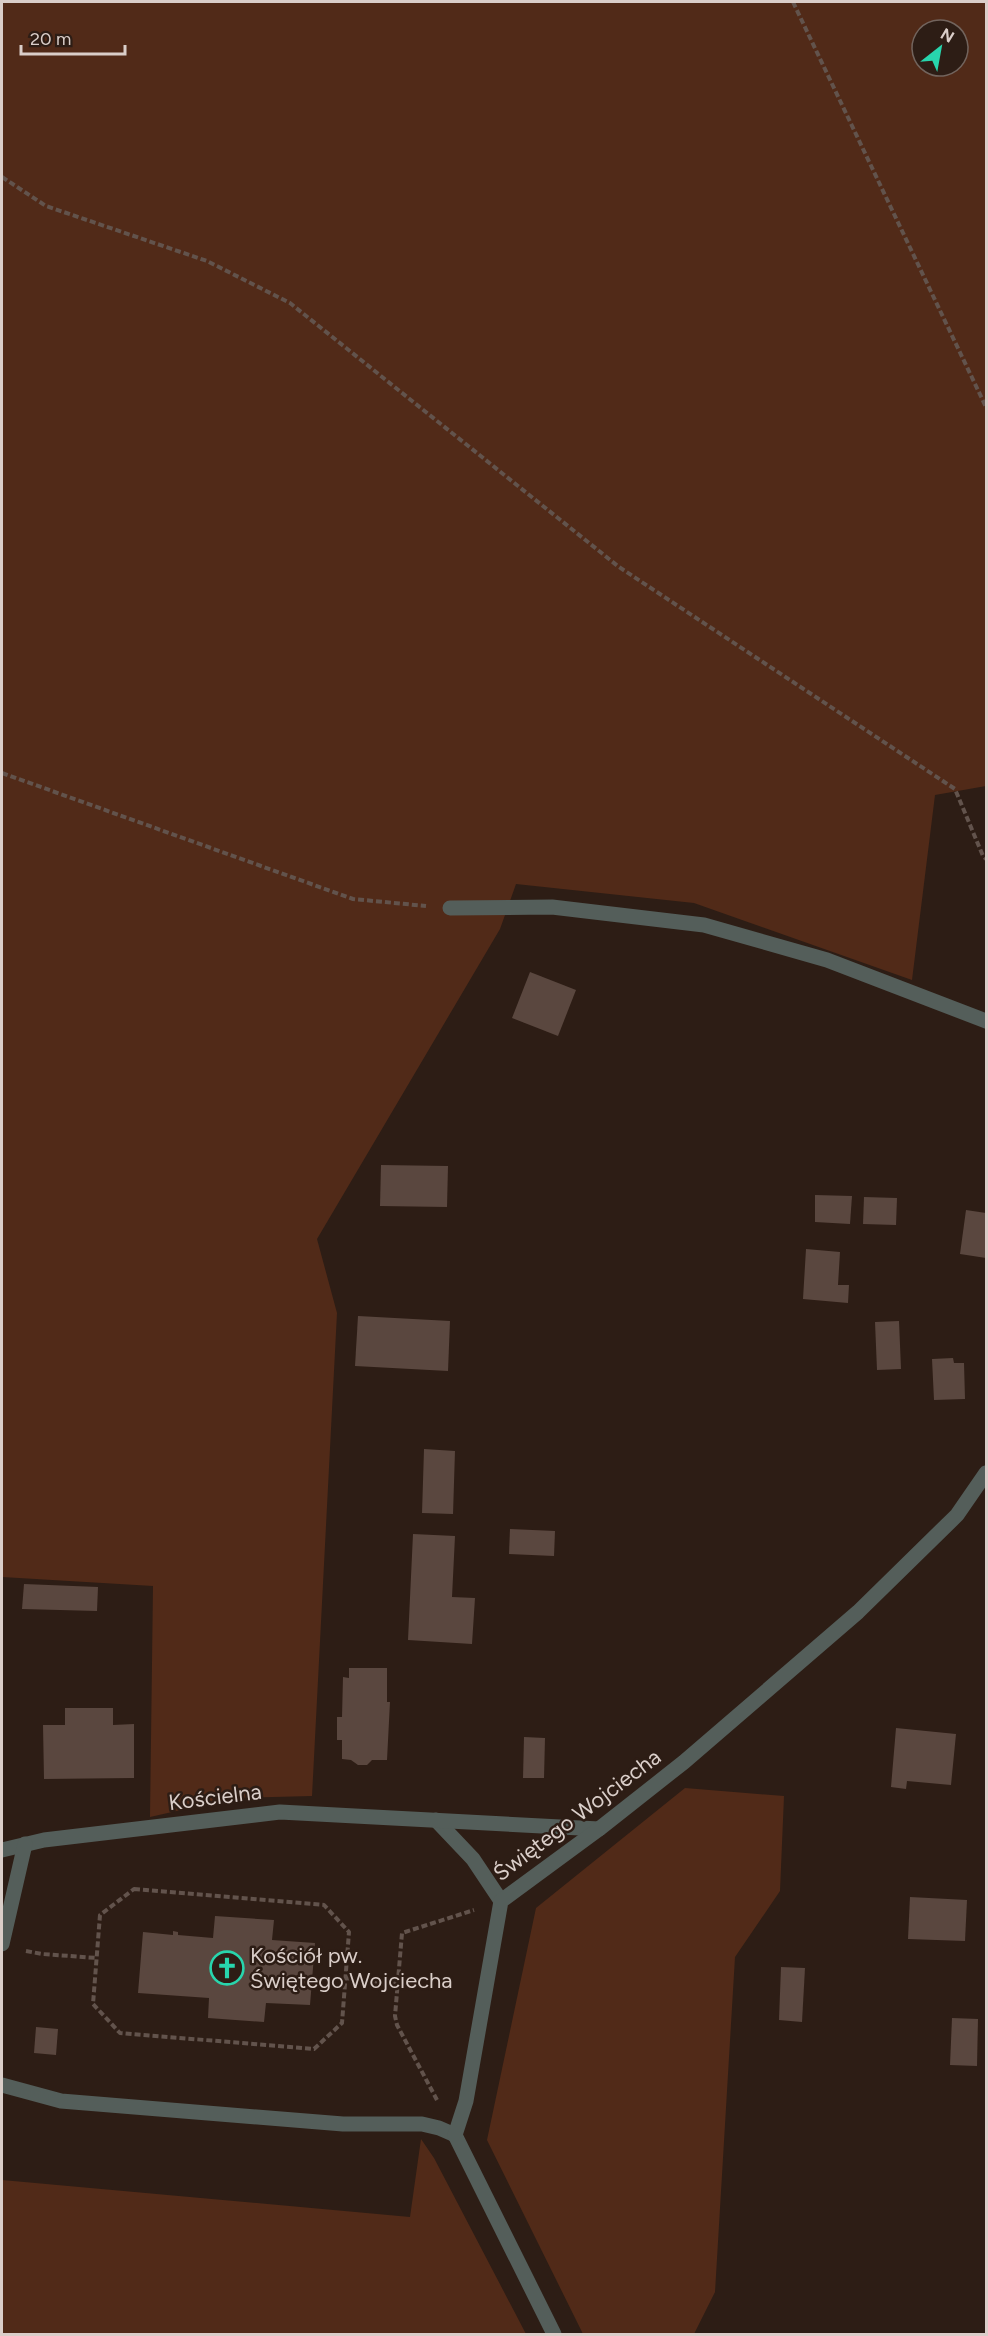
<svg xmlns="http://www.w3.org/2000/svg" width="988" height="2336" font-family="Figtree,sans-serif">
<rect width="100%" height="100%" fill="#2d1d15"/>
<!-- green -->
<g fill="#512a18" fill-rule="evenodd">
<path d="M 2,2 L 986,2 L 986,786 L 935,795 L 912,980 L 694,903 L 516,884 L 500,929 L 317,1239 L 337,1313 L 312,1796 L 234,1798 L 150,1817 L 153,1586 L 2,1577 ZM 922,30 L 958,30 L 958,66 L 922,66 Z"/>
<polygon points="685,1788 784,1796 780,1891 735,1957 715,2292 694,2334 583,2334 487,2140 536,1908"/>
<polygon points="421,2139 434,2158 526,2334 2,2334 2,2180 410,2217"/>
</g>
<!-- building -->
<g fill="#5a473f">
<polygon points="530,972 576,990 558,1036 512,1018"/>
<polygon points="381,1165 448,1166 447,1207 380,1206"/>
<polygon points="815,1195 852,1196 850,1224 815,1222"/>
<polygon points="864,1197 897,1198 896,1225 863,1224"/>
<polygon points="966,1210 986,1213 986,1258 960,1254"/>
<polygon points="806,1249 840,1252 838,1285 849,1285 848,1303 803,1299"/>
<polygon points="358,1316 450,1321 448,1371 355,1366"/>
<polygon points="899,1321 901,1369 877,1370 875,1322"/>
<polygon points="953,1358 954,1363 964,1363 965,1399 934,1400 932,1359"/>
<polygon points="424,1449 455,1451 453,1514 422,1513"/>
<polygon points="510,1529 555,1531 554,1556 509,1554"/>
<polygon points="413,1534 455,1536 452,1597 475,1598 472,1644 408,1640"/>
<polygon points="24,1584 98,1587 97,1611 22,1609"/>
<polygon points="349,1668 387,1668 387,1702 390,1702 387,1760 372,1760 367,1765 358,1765 351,1760 342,1759 342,1740 337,1740 337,1717 342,1717 343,1677 349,1678"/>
<polygon points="65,1708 113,1708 113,1725 134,1724 134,1778 44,1779 43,1725 65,1725"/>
<polygon points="896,1728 956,1734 951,1785 907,1781 906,1789 891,1787"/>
<polygon points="524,1737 545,1738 544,1778 523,1778"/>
<polygon points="910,1897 967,1900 965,1941 908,1939"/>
<polygon points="215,1916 274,1920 272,1940 315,1943 310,2005 266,2003 264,2022 208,2018 209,1998 138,1993 143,1932 173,1935 173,1931 178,1932 178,1935 213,1938"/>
<polygon points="781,1967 805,1968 802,2022 779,2020"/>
<polygon points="952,2018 978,2019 977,2066 950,2065"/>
<polygon points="36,2027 58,2029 56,2055 34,2053"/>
</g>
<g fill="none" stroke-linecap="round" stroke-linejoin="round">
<!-- path -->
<g stroke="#62534c" stroke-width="4" stroke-dasharray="6 3" stroke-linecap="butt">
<polyline points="793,2 986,407"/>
<polyline points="2,177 46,206 207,261 290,303 619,567 955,789 983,856 986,859"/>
<polyline points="2,773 353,899 426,906"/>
<polygon points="134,1889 324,1905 349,1932 342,2023 314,2049 120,2033 93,2004 100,1915"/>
<polyline points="26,1951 42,1954 97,1958"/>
<polyline points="345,1978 398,1984"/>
<polyline points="437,2100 397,2025 395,2016 402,1933 474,1910"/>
</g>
<!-- minor -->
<g stroke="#545e5a" stroke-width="15">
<polyline points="450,908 552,907 704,925 827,960 986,1021"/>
<polyline points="436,1820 473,1859 501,1901"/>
<polyline points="2,1850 44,1840 280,1812 599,1829"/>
<polyline points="2,1944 25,1844"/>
<polyline points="2,2085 61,2101 343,2124 422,2124 439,2128 455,2135"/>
<polyline points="554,2334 455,2135 466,2101 501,1901 599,1829 684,1762 858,1612 957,1515 986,1473"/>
</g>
</g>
<!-- icons -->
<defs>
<symbol id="church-ring" viewBox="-11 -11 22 22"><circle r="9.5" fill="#2d1d15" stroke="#28d5ad" stroke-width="1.5"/><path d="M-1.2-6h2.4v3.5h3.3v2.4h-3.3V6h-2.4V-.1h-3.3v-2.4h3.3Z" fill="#28d5ad"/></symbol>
</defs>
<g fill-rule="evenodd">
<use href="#church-ring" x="208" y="1949" width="38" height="38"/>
</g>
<g text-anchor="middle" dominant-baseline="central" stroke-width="5" stroke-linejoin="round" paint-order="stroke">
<!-- street labels -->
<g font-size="22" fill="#dacec9" stroke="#2d1d15">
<text transform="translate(215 1797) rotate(-7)">Kościelna</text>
<text transform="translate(577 1815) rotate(-37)">Świętego Wojciecha</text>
</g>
<!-- poi labels -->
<g font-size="22" fill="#dacec9" stroke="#2d1d15" text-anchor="start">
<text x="250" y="1955">Kościół pw.<tspan x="250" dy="25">Świętego Wojciecha</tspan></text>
</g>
</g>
<!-- border -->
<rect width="988" height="2336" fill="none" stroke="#dacec9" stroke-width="6"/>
<!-- north arrow -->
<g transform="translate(940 48) rotate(31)"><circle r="28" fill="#2d1d15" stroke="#72645d" stroke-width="1.5"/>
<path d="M0-4.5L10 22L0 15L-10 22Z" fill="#28d5ad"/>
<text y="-9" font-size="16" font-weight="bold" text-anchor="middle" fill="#dacec9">N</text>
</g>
<!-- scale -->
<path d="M21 45v9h104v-9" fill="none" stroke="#dacec9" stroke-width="3"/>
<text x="30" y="45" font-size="18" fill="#dacec9" stroke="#2d1d15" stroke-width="4.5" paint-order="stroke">20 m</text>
</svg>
